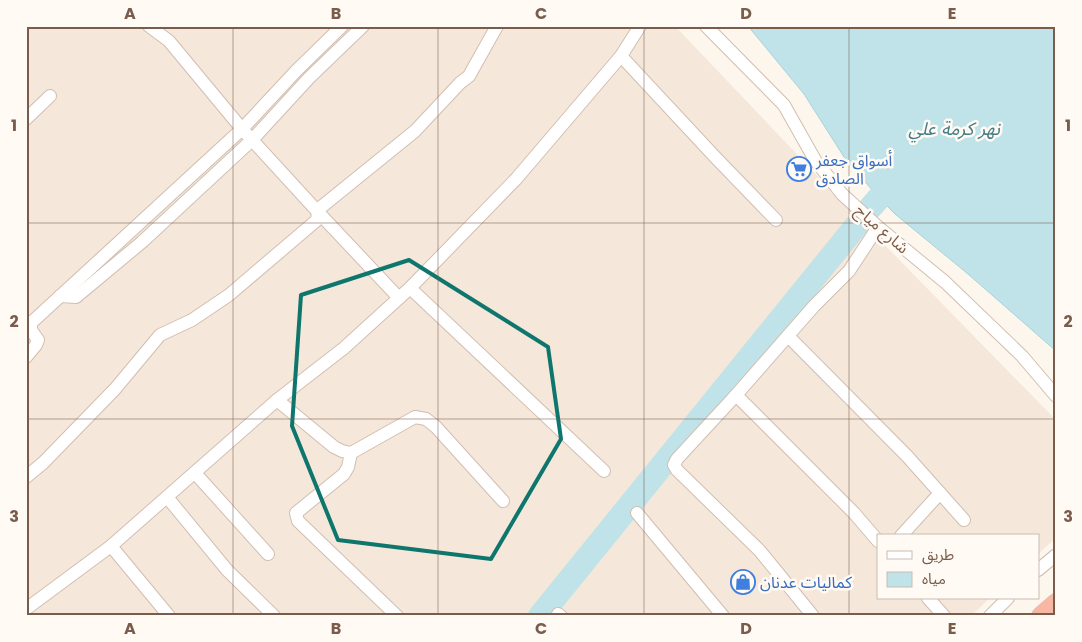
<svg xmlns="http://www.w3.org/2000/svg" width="1082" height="642" font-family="Poppins,'Noto Sans Arabic',sans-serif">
<rect width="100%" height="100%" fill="#fdf6ec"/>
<!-- residential -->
<polygon fill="#f5e8da" points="26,26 675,26 830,189 1056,420 1056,538 1038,554 1038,536 878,536 878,598 990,598 971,616 26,616"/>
<!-- water -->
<polygon fill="#bfe3e8" stroke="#a5d3da" points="748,26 1056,26 1056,351 968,274 895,214 879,198 844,157 804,94"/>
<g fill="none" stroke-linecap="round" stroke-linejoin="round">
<!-- river -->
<g stroke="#bfe3e8" stroke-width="24">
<polyline points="871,207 879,198"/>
<polyline points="540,616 856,226"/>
</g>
<defs>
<g id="minor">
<polyline points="342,26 296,71 242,129 318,212 399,298"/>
<polyline points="706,26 784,105 815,160 842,194 878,227 945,282 1022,356 1056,396"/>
<polyline points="621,56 716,158 776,220"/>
<polyline points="26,119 50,96"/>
<polyline points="410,288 604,471"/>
<polyline points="60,296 76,297 142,242 252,140 309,78 363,26"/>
<polyline points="788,336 907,456 964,520"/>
<polyline points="26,357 36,345 38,340 31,330 31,323 242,129 169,41 149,26"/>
<polyline points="736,395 854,513 878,541"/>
<polyline points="277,400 334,447 342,451 351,453 415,417 426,419 436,427 503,501"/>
<polyline points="351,453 348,467 344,474 296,513 298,521 397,616"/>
<polyline points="195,473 268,554"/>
<polyline points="26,477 43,463 115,389 160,335 192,320 229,295 317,220 318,212 320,208 415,131 460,83 469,76 497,26"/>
<polyline points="167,497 227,570 274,616"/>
<polyline points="637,513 723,616"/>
<polyline points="901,536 940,493"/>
<polyline points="111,546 169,616"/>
<polyline points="1038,570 1056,555"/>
<polyline points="928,598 944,616"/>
<polyline points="26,609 111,546 277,400 344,348 410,288 516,179 621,56 640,26"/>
<polyline points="558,614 561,616"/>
<polyline points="813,616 760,551 677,470 674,465 677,459 736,395 814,306 849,271 878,227"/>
<polyline points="990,616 1008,598"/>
</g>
<polyline id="highway" points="1041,616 1056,603"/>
</defs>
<!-- minor casing -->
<use href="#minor" stroke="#d1beb0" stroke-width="14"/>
<!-- highway casing -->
<use href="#highway" stroke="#dad1cd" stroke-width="20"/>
<!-- minor -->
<use href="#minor" stroke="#fff" stroke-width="12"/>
<!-- highway -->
<use href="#highway" stroke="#f7b7a3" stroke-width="19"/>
</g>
<!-- marked area -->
<path fill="none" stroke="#0f766e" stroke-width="4" stroke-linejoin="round" d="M 409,260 L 548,347 L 561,439 L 491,559 L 338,540 L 292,426 L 301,295 Z"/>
<!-- grid -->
<path fill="none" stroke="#7a5c4d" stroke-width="1" stroke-opacity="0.55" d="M 233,26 L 233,616M 438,26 L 438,616M 644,26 L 644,616M 849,26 L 849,616M 26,223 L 1056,223M 26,419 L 1056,419"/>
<!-- icons -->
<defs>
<symbol id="supermarket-ring" viewBox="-11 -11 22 22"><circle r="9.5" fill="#fffaf3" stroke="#3f7fe0" stroke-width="1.5"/><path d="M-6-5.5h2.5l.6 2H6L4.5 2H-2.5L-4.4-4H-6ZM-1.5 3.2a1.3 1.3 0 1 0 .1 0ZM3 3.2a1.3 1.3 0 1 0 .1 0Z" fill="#3f7fe0"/></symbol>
<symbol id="shop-ring" viewBox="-11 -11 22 22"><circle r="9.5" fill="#fffaf3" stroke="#3f7fe0" stroke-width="1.5"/><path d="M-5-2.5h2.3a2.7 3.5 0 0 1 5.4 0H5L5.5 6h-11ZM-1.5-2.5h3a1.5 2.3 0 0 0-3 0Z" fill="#3f7fe0"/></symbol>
</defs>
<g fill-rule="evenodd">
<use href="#supermarket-ring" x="785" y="155" width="28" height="28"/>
<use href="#shop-ring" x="729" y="568" width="28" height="28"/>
</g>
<g text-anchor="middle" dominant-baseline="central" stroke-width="5" stroke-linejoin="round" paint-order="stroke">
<!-- shop labels -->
<g font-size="16" fill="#366cbe" stroke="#fffaf3" text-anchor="start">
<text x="816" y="160">أسواق جعفر<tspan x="816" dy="18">الصادق</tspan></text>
<text x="760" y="582">كماليات عدنان</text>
</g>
<!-- street labels -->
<g font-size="16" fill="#7a5c4d" stroke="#fffaf3">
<text transform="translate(882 229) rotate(41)">شارع مياح</text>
</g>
<!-- water labels -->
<g font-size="18" font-style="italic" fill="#437c86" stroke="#fffaf3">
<text x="954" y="128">نهر كرمة علي</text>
</g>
</g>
<!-- border -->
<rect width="1082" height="642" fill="none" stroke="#fffaf3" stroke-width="55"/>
<!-- legend -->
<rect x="877" y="534" width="162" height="65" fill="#fffaf3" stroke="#cabbb1"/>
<rect x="887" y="551" width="25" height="8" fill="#ffffff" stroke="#cabbb1"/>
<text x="922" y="560" font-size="15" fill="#7a5c4d">طريق</text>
<rect x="887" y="572" width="25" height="15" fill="#bfe3e8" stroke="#cabbb1"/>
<text x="922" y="584" font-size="15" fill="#7a5c4d">مياه</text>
<rect x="28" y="28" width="1026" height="586" fill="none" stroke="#7a5c4d" stroke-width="2"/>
<g font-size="16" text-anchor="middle" font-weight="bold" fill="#7a5c4d">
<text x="130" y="19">A</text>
<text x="336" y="19">B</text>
<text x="541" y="19">C</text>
<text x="746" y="19">D</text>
<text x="952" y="19">E</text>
<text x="14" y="131">1</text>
<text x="1068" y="131">1</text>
<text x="14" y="327">2</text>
<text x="1068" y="327">2</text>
<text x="14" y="522">3</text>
<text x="1068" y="522">3</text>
<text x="130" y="634">A</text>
<text x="336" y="634">B</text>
<text x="541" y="634">C</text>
<text x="746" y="634">D</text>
<text x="952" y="634">E</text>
</g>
</svg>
